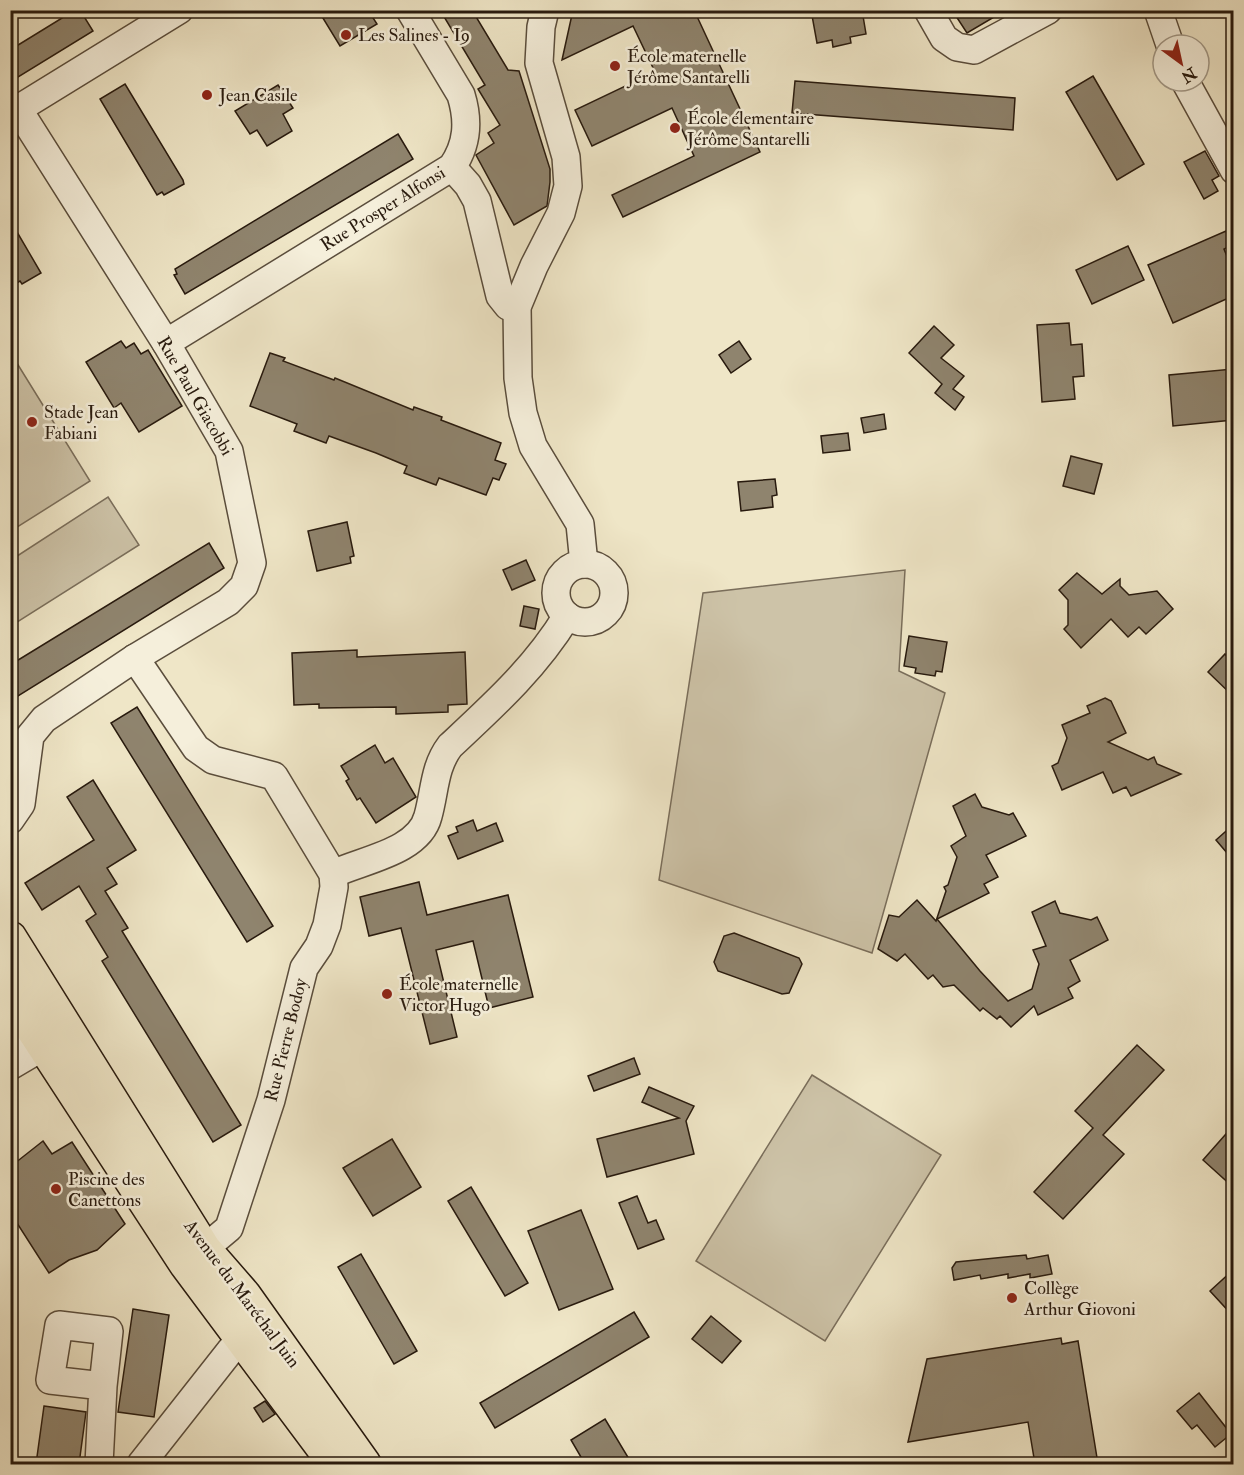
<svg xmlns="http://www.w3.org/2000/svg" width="1244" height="1475" font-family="'IM FELL Double Pica',serif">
<rect width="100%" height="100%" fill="#efe6c7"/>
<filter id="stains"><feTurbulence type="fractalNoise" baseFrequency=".00333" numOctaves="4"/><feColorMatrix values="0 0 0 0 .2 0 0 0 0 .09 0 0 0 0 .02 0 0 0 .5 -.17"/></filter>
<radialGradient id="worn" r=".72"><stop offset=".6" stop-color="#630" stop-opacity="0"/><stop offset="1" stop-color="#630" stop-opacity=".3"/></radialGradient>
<!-- green -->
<g fill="#cdc3a8" stroke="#7a6e5b" stroke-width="1.5">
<polygon points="15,360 90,481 11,531 10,363"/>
<polygon points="108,497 139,545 11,626 11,560"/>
<polygon points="905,570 899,671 945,693 872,953 659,880 703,593"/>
<polygon points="812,1075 941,1155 825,1341 696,1261"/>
</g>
<!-- building -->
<g fill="#8f846e" stroke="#281a0e" stroke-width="1.5">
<polygon points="75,10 80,10 93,31 10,82 10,50"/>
<polygon points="318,10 368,10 377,24 340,46"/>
<polygon points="440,10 472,10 508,70 519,71 550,169 550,182 547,206 514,225 476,155 494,143 488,133 500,125 478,89 485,85"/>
<polygon points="573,10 694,10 760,152 623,217 612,195 694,156 672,108 592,146 575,110 655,72 633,26 562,60"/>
<polygon points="811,10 862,10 866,34 850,37 851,43 833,47 832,40 817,43"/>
<polygon points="952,10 1006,10 967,33"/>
<polygon points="1093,76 1144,164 1117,180 1066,92"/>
<polygon points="795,81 1015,98 1013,130 792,113"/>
<polygon points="125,84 183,180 184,184 164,195 162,192 157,195 100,99"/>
<polygon points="278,85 293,108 283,114 292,131 267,146 257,130 250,134 235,111"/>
<polygon points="398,134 413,159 185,294 174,275 177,274 175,269"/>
<polygon points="1205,151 1219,176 1212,180 1218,191 1204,199 1184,162"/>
<polygon points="10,220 41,273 22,284 20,281 10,287"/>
<polygon points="1226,231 1232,245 1224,249 1233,271 1233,296 1173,323 1148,265"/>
<polygon points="1128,246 1144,280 1092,304 1076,270"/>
<polygon points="1069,323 1071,345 1082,344 1084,376 1073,377 1075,399 1042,402 1037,325"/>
<polygon points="934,326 954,345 941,358 964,376 953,389 964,397 955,410 935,393 942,384 909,353"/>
<polygon points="121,341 126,348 134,343 141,354 148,350 182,406 139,432 121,403 114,408 86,362"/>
<polygon points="739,341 751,359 731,373 719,355"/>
<polygon points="270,353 285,358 283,361 334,380 335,378 413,410 414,407 442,417 441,420 501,443 495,460 506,464 499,480 493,478 486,495 439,478 436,485 404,473 407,466 376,453 329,436 326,443 294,431 297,424 250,406"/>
<polygon points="1233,369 1233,420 1173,426 1169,375"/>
<polygon points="884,414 886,429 864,433 861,418"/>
<polygon points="848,433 850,450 823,453 821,436"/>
<polygon points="1071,456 1102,464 1094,494 1063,486"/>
<polygon points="775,479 777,495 772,496 773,507 741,511 738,482"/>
<polygon points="347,522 354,556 350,557 351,563 317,571 308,531"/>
<polygon points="209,543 224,568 10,701 10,665"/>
<polygon points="526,560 535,580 512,590 503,570"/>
<polygon points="1077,573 1102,594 1120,579 1120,586 1129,595 1157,591 1173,609 1146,634 1139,627 1128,637 1111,619 1081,648 1064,629 1068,625 1068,600 1059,590"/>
<polygon points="524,606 539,609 535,629 520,626"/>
<polygon points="909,636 947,642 942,672 936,671 935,676 915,673 916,668 904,666"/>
<polygon points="357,650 357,657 465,652 467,704 448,705 448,712 396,714 396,707 319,708 319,704 294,705 292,653"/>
<polygon points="1225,654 1233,664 1233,696 1208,672"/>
<polygon points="1105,698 1111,701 1126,733 1108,742 1148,760 1154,757 1157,764 1181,774 1131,796 1126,787 1113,793 1103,772 1062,790 1052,766 1058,763 1067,738 1062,725 1090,713 1087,706"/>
<polygon points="137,707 273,926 247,942 111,723"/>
<polygon points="375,745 385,763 393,758 416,797 376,823 360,798 357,800 346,781 349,779 341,766"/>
<polygon points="93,780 136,850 107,868 117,884 105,891 128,928 122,931 241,1125 213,1142 102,961 108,957 86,921 96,914 79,886 42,910 25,883 94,840 67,797"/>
<polygon points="975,794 982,807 1009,815 1013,813 1026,836 986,855 998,877 984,884 989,893 937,919 980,971 1008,1001 1032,989 1039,964 1033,950 1046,946 1032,912 1055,901 1060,913 1091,920 1097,917 1108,940 1070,960 1080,981 1068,988 1073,998 1038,1015 1034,1006 1011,1027 1000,1016 997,1019 983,1008 980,1011 954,985 943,987 933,975 928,979 905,954 897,961 878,949 889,915 899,917 917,900 936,921 946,891 944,887 948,885 957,857 951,846 966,836 953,806"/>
<polygon points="473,820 477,831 496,823 503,841 458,859 448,836 458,832 456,827"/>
<polygon points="1233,825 1233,860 1216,840"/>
<polygon points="419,882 427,915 508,895 533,997 489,1008 473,941 436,950 457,1037 430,1044 401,928 369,936 360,897"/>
<polygon points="734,933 799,958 802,964 789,993 782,994 718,971 714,962 724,936"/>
<polygon points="1137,1045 1164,1070 1103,1135 1124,1154 1063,1219 1034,1192 1093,1128 1075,1111"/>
<polygon points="634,1058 640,1074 594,1091 588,1076"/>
<polygon points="649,1087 694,1106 686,1121 694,1154 607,1177 597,1139 679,1118 642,1102"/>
<polygon points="1233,1126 1233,1187 1203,1160"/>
<polygon points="392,1139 421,1187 373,1216 343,1168"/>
<polygon points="43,1141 52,1154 72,1142 125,1224 97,1250 69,1260 49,1273 17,1223 10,1227 10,1167"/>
<polygon points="471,1187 528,1283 505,1296 448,1201"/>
<polygon points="637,1196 648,1223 656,1220 664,1239 638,1249 619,1203"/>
<polygon points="581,1210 613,1289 559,1310 528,1231"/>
<polygon points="361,1254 417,1351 394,1364 338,1267"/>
<polygon points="1026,1255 1027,1259 1048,1255 1052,1274 1030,1278 1030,1274 1008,1278 1008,1274 981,1279 980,1275 954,1280 952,1268 956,1262"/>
<polygon points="1233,1270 1233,1316 1210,1291"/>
<polygon points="133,1309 169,1315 154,1417 118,1412"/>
<polygon points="634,1312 649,1337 495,1428 480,1403"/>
<polygon points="711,1316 741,1341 722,1363 692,1339"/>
<polygon points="1061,1338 1062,1344 1078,1341 1098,1464 1035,1464 1028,1422 908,1442 927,1359"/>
<polygon points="1199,1393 1231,1434 1215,1447 1197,1425 1192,1429 1177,1411"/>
<polygon points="265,1401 275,1414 263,1422 254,1408"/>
<polygon points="44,1406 86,1412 79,1464 36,1464"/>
<polygon points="605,1419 632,1464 585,1464 571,1440"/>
</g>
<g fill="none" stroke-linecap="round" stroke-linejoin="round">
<defs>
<g id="minor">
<polyline points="545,10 541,27 539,63 566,157 568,186 561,213 534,266 517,307 518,378 523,413 533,446 580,524 584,564"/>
<polyline points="928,10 944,38 957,47 974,50 1048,10"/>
<polyline points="1158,10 1170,45"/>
<polyline points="1185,81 1234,170"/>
<polyline points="10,114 179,10"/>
<polyline points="452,167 468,185 477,201 500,296 508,306 517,307"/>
<path d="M 166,343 L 452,167 C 468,144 469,121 461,95 L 410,10"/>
<circle cx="585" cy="593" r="29"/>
<polyline points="135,658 196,748 213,760 274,776 333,874 334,887 327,925 319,946 304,968 271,1100 229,1228 204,1249"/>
<polyline points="10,820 21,804 30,736 44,719 135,658 228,602 244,586 252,563 229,451 166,343 18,109"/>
<path d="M 333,874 C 362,860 419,852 428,816 C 435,791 434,767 450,746 C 494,705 536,667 567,616"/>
<polyline points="10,1042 46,1012"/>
<polyline points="10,1066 61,1036"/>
<polyline points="99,1464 103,1386 109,1331 59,1325 50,1380 103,1386"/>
<polyline points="141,1464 230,1351 255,1323"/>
</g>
<g id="major">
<polyline points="10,938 204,1249 244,1295 364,1464"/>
<polyline points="10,994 186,1264 333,1461"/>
</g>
</defs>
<!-- minor casing -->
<use href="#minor" stroke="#5a4d3c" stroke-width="30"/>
<!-- major casing -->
<use href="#major" stroke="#281a0e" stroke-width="36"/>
<!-- minor -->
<use href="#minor" stroke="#f5efdb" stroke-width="27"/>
<!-- major -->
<use href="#major" stroke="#efe6c7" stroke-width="33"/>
</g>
<!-- markers -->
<g fill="#8f2418" stroke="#f5efdb" stroke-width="2">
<circle cx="346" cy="35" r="6"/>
<circle cx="615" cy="66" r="6"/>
<circle cx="207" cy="95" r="6"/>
<circle cx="675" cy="128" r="6"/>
<circle cx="32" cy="422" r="6"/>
<circle cx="387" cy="994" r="6"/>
<circle cx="56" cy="1189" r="6"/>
<circle cx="1012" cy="1298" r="6"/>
</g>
<g text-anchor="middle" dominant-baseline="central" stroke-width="5" stroke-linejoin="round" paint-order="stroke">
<!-- poi labels -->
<g font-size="18" fill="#281a0e" stroke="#f5efdb" text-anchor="start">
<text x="358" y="35">Les Salines - I9</text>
<text x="627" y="56">École maternelle<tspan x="627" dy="21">Jérôme Santarelli</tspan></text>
<text x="219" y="95">Jean Casile</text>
<text x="687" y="118">École élementaire<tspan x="687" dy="21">Jérôme Santarelli</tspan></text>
<text x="44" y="412">Stade Jean<tspan x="44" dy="21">Fabiani</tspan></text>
<text x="399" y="984">École maternelle<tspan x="399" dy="21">Victor Hugo</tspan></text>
<text x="68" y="1179">Piscine des<tspan x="68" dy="21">Canettons</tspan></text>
<text x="1024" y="1288">Collège<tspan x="1024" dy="21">Arthur Giovoni</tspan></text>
</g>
<!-- street labels -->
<g font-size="18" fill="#281a0e" stroke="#f5efdb">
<text transform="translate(383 209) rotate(-32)">Rue Prosper Alfonsi</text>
<text transform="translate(195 396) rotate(60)">Rue Paul Giacobbi</text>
<text transform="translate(286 1040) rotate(-76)">Rue Pierre Bodoy</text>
<text transform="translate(242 1294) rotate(53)">Avenue du Maréchal Juin</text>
</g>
</g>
<!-- margin -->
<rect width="1244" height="1475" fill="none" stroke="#efe6c7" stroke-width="36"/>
<rect x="12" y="12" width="1220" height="1451" fill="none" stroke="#281a0e" stroke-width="3"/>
<rect x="18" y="18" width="1208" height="1439" fill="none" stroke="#281a0e" stroke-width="1.5"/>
<!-- north arrow -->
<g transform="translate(1181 63) rotate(147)"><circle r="28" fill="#f5efdb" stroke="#a39a89" stroke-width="1.5"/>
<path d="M0-4.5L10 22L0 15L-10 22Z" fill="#8f2418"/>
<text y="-9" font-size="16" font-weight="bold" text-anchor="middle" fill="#281a0e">N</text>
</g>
<rect width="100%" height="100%" filter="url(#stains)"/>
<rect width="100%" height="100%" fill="url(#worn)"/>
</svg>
